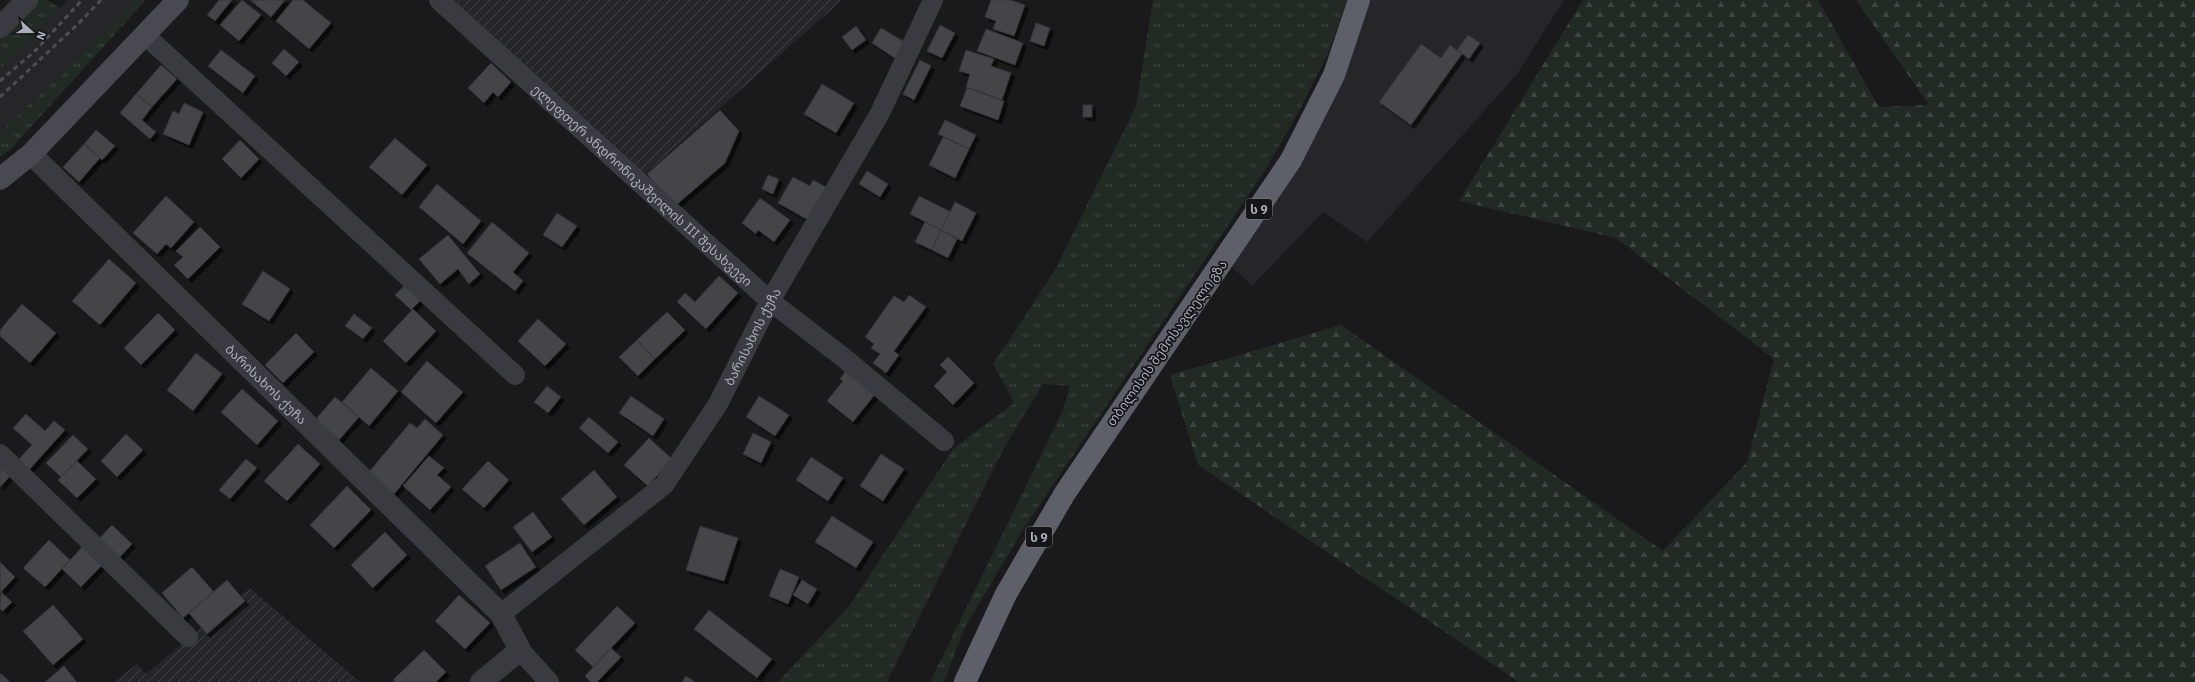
<svg xmlns="http://www.w3.org/2000/svg" width="2195" height="682" font-family="'IBM Plex Sans','Noto Sans Georgian',sans-serif">
<defs>
<pattern id="industrial-furrows" width="10" height="10" patternUnits="userSpaceOnUse"><rect width="10" height="10" fill="#262529"/><path d="M-1 1l2-2M0 10L10 0M9 11l2-2" fill="none" stroke="#434246"/></pattern>
<pattern id="grass-tufts" width="24" height="20" patternUnits="userSpaceOnUse"><rect width="24" height="20" fill="#212a23"/><path d="M3 7l-1-3M5 7V3M7 7l1-3M15 17l-1-3M17 17v-4M19 17l1-3" fill="none" stroke="#3f4641"/></pattern>
<pattern id="forest-firs" width="22" height="20" patternUnits="userSpaceOnUse"><rect width="22" height="20" fill="#212a23"/><path d="M5 1l3.5 6h-7zM16 11l3.5 6h-7z" fill="#3f4641"/></pattern>
<filter id="shadow"><feDropShadow dx="3.5" dy="3.5" stdDeviation="0" flood-color="#0009"/></filter>
</defs>
<rect width="100%" height="100%" fill="#1a191c"/>
<!-- built -->
<g fill="#262529">
<polygon points="68,0 135,0 116,21 0,132 0,69"/>
<polygon points="1364,0 1564,0 1517,74 1367,242 1323,212 1252,286 1231,266"/>
</g>
<!-- industrial -->
<g fill="url(#industrial-furrows)">
<polygon points="454,0 842,0 644,175"/>
<polygon points="250,588 360,682 114,682 137,664 146,674"/>
</g>
<!-- grass -->
<g fill="url(#grass-tufts)">
<polygon points="34,0 47,0 60,8 0,69 0,35"/>
<polygon points="135,0 146,0 10,150 0,157 0,132 116,21"/>
<polygon points="1153,0 1347,0 1328,53 1298,113 1266,169 1024,528 964,629 944,682 930,682 1063,410 1070,386 1043,384 1004,448 887,682 778,682 850,605 953,449 1014,403 993,364 1055,270 1136,106"/>
</g>
<!-- forest -->
<polygon fill="url(#forest-firs)" points="1583,0 1818,0 1879,107 1929,105 1856,0 2195,0 2195,682 1519,682 1198,465 1170,375 1341,325 1663,551 1747,462 1774,359 1616,238 1459,201"/>
<!-- building -->
<g fill="#444449" stroke="#343338" filter="url(#shadow)">
<polygon points="219,0 232,0 215,21 207,15"/>
<polygon points="242,0 261,15 239,41 220,25"/>
<polygon points="250,0 285,0 271,17"/>
<polygon points="293,0 303,0 331,23 309,49 276,21"/>
<polygon points="991,0 1010,0 1025,5 1014,36 993,29 996,21 985,17"/>
<polygon points="1036,23 1050,28 1044,46 1030,41"/>
<polygon points="940,25 955,33 942,58 927,51"/>
<polygon points="856,26 866,40 852,50 842,37"/>
<polygon points="881,28 906,43 896,59 872,43"/>
<polygon points="986,29 1023,43 1015,65 977,51"/>
<polygon points="1468,35 1480,43 1469,59 1457,50"/>
<polygon points="1421,44 1441,58 1450,45 1462,54 1411,125 1379,102"/>
<polygon points="284,49 299,62 286,76 272,63"/>
<polygon points="221,50 255,76 243,93 208,66"/>
<polygon points="966,50 994,59 991,66 1011,73 1002,100 966,87 970,74 959,71"/>
<polygon points="920,60 931,66 914,100 903,94"/>
<polygon points="491,63 511,82 498,97 493,92 484,103 468,88"/>
<polygon points="161,65 177,79 152,107 136,94"/>
<polygon points="822,84 854,103 836,133 804,114"/>
<polygon points="967,88 1004,101 998,120 960,106"/>
<polygon points="136,94 152,107 142,120 156,132 150,139 120,113"/>
<polygon points="184,103 203,112 189,145 163,134 173,111 179,114"/>
<rect x="1083" y="105" width="9" height="12"/>
<polygon points="720,110 739,131 725,163 675,206 647,174"/>
<polygon points="945,120 976,135 969,149 938,134"/>
<polygon points="96,130 115,146 102,160 84,144"/>
<polygon points="943,137 969,149 955,178 929,165"/>
<polygon points="395,138 427,165 402,195 369,167"/>
<polygon points="240,140 259,159 241,178 222,159"/>
<polygon points="84,144 100,158 79,182 63,167"/>
<polygon points="867,171 888,184 880,197 859,184"/>
<polygon points="768,175 779,179 773,194 762,189"/>
<polygon points="793,177 810,186 813,180 829,189 810,221 778,203"/>
<polygon points="437,184 481,221 463,244 419,207"/>
<polygon points="166,196 194,222 171,248 166,244 157,254 133,233"/>
<polygon points="919,196 951,212 941,230 910,214"/>
<polygon points="760,198 790,220 774,242 758,230 756,234 742,223"/>
<polygon points="955,202 976,213 962,241 941,230"/>
<polygon points="557,213 577,226 562,247 543,235"/>
<polygon points="492,222 529,253 513,272 523,281 515,291 467,253"/>
<polygon points="925,222 941,230 932,250 915,242"/>
<polygon points="200,227 220,247 188,279 174,265 183,257 176,251"/>
<polygon points="941,230 957,239 948,258 932,250"/>
<polygon points="448,235 480,274 469,284 458,269 440,284 419,259"/>
<polygon points="109,259 136,283 100,325 72,301"/>
<polygon points="263,271 290,289 269,321 242,304"/>
<polygon points="719,276 738,293 706,329 677,302 685,293 695,302"/>
<polygon points="405,285 421,300 411,310 395,295"/>
<polygon points="909,295 926,307 894,351 899,355 886,373 873,363 880,354 871,348 874,344 865,337 894,296 904,302"/>
<polygon points="22,304 56,333 30,363 0,336 0,330"/>
<polygon points="413,309 436,331 406,363 383,341"/>
<polygon points="667,312 685,330 655,359 637,340"/>
<polygon points="158,313 175,330 141,365 124,348"/>
<polygon points="354,314 372,328 363,339 345,326"/>
<polygon points="538,319 566,344 545,366 518,341"/>
<polygon points="296,333 314,352 283,383 265,365"/>
<polygon points="637,340 655,359 638,376 619,357"/>
<polygon points="196,353 222,374 193,411 167,390"/>
<polygon points="948,357 974,383 953,405 934,386 947,372 940,365"/>
<polygon points="427,361 463,392 436,423 401,392"/>
<polygon points="371,368 398,391 369,426 342,402"/>
<polygon points="847,369 876,393 853,422 827,401 843,381 840,379"/>
<polygon points="547,386 561,397 548,413 534,402"/>
<polygon points="242,389 278,421 257,445 221,412"/>
<polygon points="631,396 664,419 653,436 619,413"/>
<polygon points="759,396 789,415 775,436 746,417"/>
<polygon points="335,397 359,417 339,440 315,420"/>
<polygon points="26,414 45,431 54,421 65,430 28,471 17,461 32,445 13,428"/>
<polygon points="589,417 618,442 608,453 579,428"/>
<polygon points="425,419 443,435 394,494 369,472 410,423 417,428"/>
<polygon points="753,433 771,442 761,463 743,454"/>
<polygon points="126,434 143,450 117,477 101,461"/>
<polygon points="73,435 88,449 61,477 46,463"/>
<polygon points="649,438 672,459 648,486 624,465"/>
<polygon points="298,444 320,464 287,501 264,481"/>
<polygon points="881,454 904,469 883,501 860,486"/>
<polygon points="429,456 444,468 437,475 451,487 430,510 403,486"/>
<polygon points="811,457 843,478 828,501 796,480"/>
<polygon points="246,459 257,468 230,499 219,490"/>
<polygon points="77,461 96,479 77,498 58,480"/>
<polygon points="488,461 509,480 484,508 462,489"/>
<polygon points="0,463 12,474 0,487"/>
<polygon points="594,470 617,497 584,525 561,499"/>
<polygon points="347,486 371,510 334,548 310,525"/>
<polygon points="533,512 552,537 532,552 513,527"/>
<polygon points="832,516 873,542 856,568 815,542"/>
<polygon points="112,525 132,544 117,560 97,541"/>
<polygon points="700,526 738,538 724,581 686,570"/>
<polygon points="385,532 407,555 373,588 351,565"/>
<polygon points="49,540 70,560 45,587 23,568"/>
<polygon points="520,543 536,567 501,590 485,566"/>
<polygon points="84,545 104,563 81,587 62,569"/>
<polygon points="0,562 15,577 0,593"/>
<polygon points="192,567 214,592 183,618 162,593"/>
<polygon points="780,569 799,577 788,604 769,596"/>
<polygon points="227,580 245,601 207,634 189,613"/>
<polygon points="802,580 817,589 808,604 793,595"/>
<polygon points="1,592 12,602 3,611 0,609"/>
<polygon points="459,595 490,623 465,649 435,621"/>
<polygon points="53,605 83,639 53,665 23,631"/>
<polygon points="617,606 635,623 593,667 575,650"/>
<polygon points="709,610 772,659 757,678 694,629"/>
<polygon points="611,648 621,657 597,682 591,682 585,676"/>
<polygon points="424,650 446,672 436,682 395,682 393,680"/>
<polygon points="64,666 77,682 46,682 46,681"/>
<polygon points="0,673 10,682 0,682"/>
<polygon points="686,676 695,682 682,682"/>
</g>
<g fill="none" stroke-linecap="round" stroke-linejoin="round">
<!-- minor -->
<g stroke="#3a3b41" stroke-width="20">
<path id="s1" d="M 439,0 L 770,301 L 844,358 L 944,441"/>
<polyline points="145,35 515,375"/>
<polyline points="0,454 188,637"/>
<path id="s2" d="M 501,614 L 664,485 L 718,404 L 770,301 L 880,113 L 933,0"/>
<polyline points="520,650 549,682"/>
</g>
<!-- tertiary -->
<g stroke="#3a3b41" stroke-width="22">
<polyline points="0,27 27,0"/>
<path id="s3" d="M 31,154 L 501,614 L 520,650 L 481,682"/>
</g>
<!-- secondary -->
<polyline stroke="#484951" stroke-width="22" points="0,179 31,154 178,0"/>
<!-- trunk -->
<polyline stroke="#5e6069" stroke-width="22" points="965,682 1006,594 1065,493 1291,160 1334,75 1359,0"/>
<!-- rail -->
<g stroke="#4d4e56" stroke-width="3" stroke-dasharray="5 4" stroke-linecap="butt">
<polyline points="0,81 35,51 82,0"/>
<polyline points="0,97 79,23 101,0"/>
</g>
</g>
<g text-anchor="middle" dominant-baseline="central" stroke-width="3.5" stroke-linejoin="round" paint-order="stroke">
<!-- shield labels -->
<g fill="#151417" stroke="#7f808a" stroke-width="1">
<rect x="1246" y="199" width="26" height="20" rx="3"/>
<rect x="1026" y="527" width="26" height="20" rx="3"/>
</g>
<g font-size="12" font-weight="bold" fill="#acafbb">
<text x="1259" y="209">ს 9</text>
<text x="1039" y="537">ს 9</text>
</g>
<!-- street labels -->
<g font-size="13" fill="#acafbb" stroke="#151417">
<text stroke="none"><textPath href="#s1" startOffset="275">ელეფთერ ანდრონიკაშვილის III შესახვევი</textPath></text>
<text stroke="none"><textPath href="#s2" startOffset="381">ბარისახოს ქუჩა</textPath></text>
<text transform="translate(1167 343) rotate(-55)">თბილისის შემოსავლელი გზა</text>
<text stroke="none"><textPath href="#s3" startOffset="329">ბარისახოს ქუჩა</textPath></text>
</g>
</g>
<!-- north arrow -->
<g transform="translate(32 32) rotate(111)" stroke="#151417" stroke-width="3" paint-order="stroke">
<path d="M0-3L7 15L0 10L-7 15Z" fill="#acafbb"/>
<text y="-6" font-size="11" font-weight="bold" text-anchor="middle" fill="#acafbb">N</text>
</g>
</svg>
